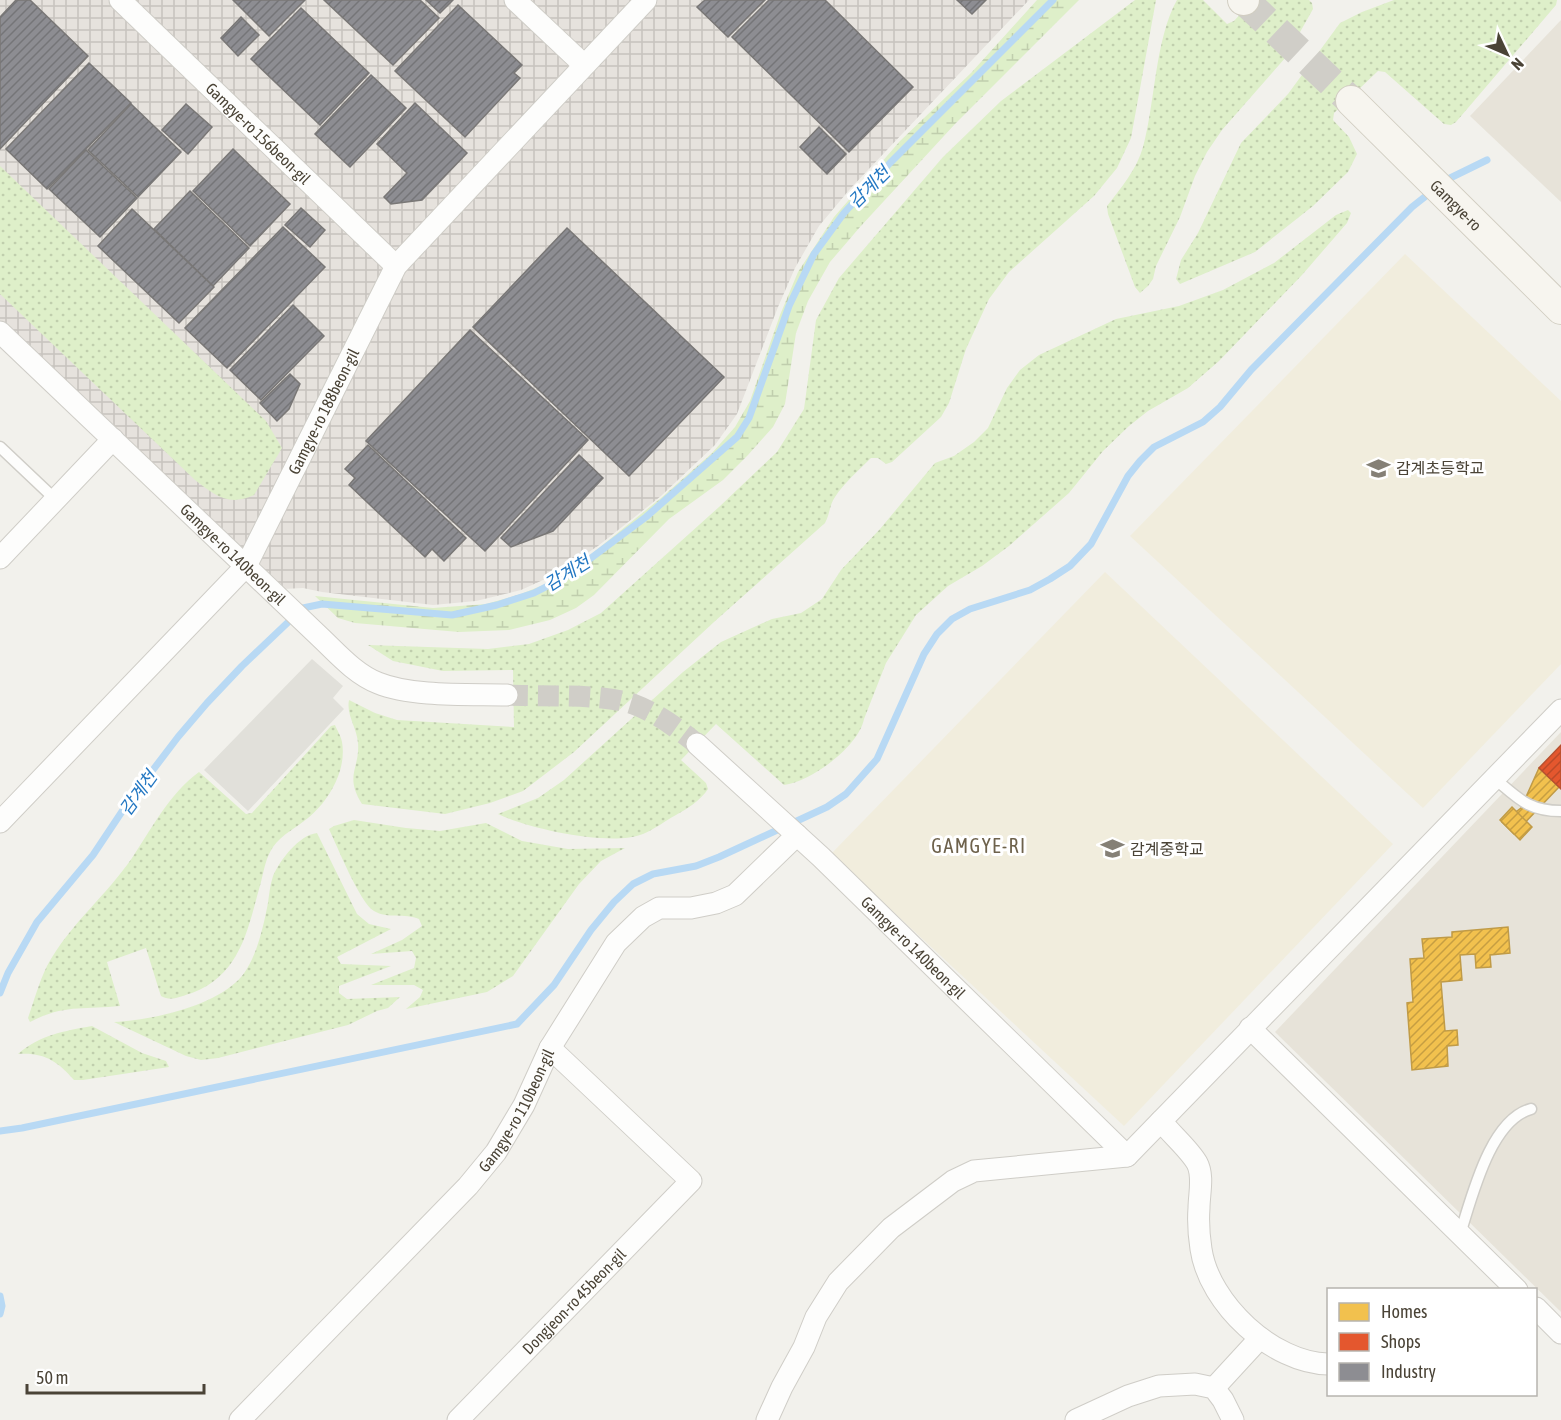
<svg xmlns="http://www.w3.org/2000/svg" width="1561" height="1420" font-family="'Asap Condensed','Noto Sans KR',sans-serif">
<defs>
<pattern id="industrial-grid" width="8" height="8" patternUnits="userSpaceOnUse" patternTransform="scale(1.5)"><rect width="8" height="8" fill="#e6e2dd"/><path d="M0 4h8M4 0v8" fill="none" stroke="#c7c3be"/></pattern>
<pattern id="grass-dots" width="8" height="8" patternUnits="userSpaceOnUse" patternTransform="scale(1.5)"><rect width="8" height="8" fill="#deefc9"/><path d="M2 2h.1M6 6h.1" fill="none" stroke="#c0cead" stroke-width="1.8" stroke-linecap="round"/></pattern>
<pattern id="wetland-marsh" width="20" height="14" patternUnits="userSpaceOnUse" patternTransform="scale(1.5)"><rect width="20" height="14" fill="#deefc9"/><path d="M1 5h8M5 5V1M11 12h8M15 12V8" fill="none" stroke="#c0cead"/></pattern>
<pattern id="homes-hatch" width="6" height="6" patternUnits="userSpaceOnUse" patternTransform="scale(1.5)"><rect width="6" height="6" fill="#f2c14e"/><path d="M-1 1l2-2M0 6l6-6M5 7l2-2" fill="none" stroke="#c69e42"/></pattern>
<pattern id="shops-hatch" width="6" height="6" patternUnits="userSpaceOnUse" patternTransform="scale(1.5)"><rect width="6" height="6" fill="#e4572e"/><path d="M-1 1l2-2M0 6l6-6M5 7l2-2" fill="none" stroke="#bb4a28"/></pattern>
<pattern id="industry-hatch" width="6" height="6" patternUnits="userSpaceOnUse" patternTransform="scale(1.5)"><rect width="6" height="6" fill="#8d8d92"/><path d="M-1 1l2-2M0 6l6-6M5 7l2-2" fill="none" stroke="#757578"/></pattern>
</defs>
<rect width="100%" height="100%" fill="#f2f1ec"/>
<!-- residential -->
<g fill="#e7e3d9">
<polygon points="1561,20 1561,202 1470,116"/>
<polygon points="1561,732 1561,1312 1275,1032"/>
</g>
<!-- industrial -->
<polygon fill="url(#industrial-grid)" points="0,0 1029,0 850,189 819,226 795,268 778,307 737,414 715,445 661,496 598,546 554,575 521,590 476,601 433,605 322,592 303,588 283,589 0,332"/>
<!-- education -->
<g fill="#f1eddd">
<polygon points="1405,254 1561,401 1561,664 1423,808 1130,536"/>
<polygon points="1105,572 1393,844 1124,1126 831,854"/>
</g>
<!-- grass -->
<g fill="url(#grass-dots)">
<path d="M 1135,0 L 1156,0 L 1131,138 L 1117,168 L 1094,196 L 1009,272 L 989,299 L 966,349 L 949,403 L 941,417 L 892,462 L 886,464 L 878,458 L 871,458 C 859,470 844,483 835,497 C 829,506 830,514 825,523 L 714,622 L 574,752 L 523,791 L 490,803 L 445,814 L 362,804 C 344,775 360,769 358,743 C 357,728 346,715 349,700 L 375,713 L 397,720 L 514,727 L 513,670 L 443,671 L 393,661 L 368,645 L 488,649 L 529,644 L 568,630 L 601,613 L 719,507 L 777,452 L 804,409 L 816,320 L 839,278 L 943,157 L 1001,101 Z"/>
<path d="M 1177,0 L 1203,0 L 1227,24 L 1234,21 L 1253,0 L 1309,0 L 1312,3 L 1313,9 L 1286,57 L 1222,130 L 1207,152 L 1195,176 L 1180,217 L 1156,266 L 1153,279 L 1148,286 L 1140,293 L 1135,287 L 1108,214 L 1107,206 C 1121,188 1137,169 1143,147 C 1155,104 1155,39 1177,0 Z"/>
<polygon points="1394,0 1557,0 1556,5 1456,122 1451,125 1444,124 1385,72 1378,71 1334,113 1333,120 1349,137 1357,154 1348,172 1313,206 1255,252 1180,284 1176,279 1181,260 1198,233 1241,143 1288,94 1340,23 1362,12"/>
<path d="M 0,166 L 266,421 L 282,448 L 254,495 C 228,507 215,495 195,480 L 0,294 Z"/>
<path d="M 1348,210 L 1351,213 L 1347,223 L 1302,275 L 1219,361 L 1188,388 L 1148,411 L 1129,426 L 1103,451 L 1069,493 L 1009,546 L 982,566 L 948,586 L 916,615 L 886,663 L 864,719 C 859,746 811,782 784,785 L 716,724 L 681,760 L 706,783 L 708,789 C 701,800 687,809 676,815 C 665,821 655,829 643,834 C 611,847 529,829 498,814 L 538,798 L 564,780 L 683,672 L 721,642 L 772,619 L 801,613 L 822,599 L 841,570 L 880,529 L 935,463 L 954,456 L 974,442 L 988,428 L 1007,388 L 1020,370 L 1039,355 L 1116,319 L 1179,306 L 1223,290 L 1274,263 L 1336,215 Z"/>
<path d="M 335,725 C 337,730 341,736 342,742 C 347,770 329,801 308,818 C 296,828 282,834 273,847 C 266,857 264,870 261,882 C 248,927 242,974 192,993 C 181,996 172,1002 161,996 L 159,990 L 146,948 L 107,962 L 120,1006 C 84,1010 64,1004 30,1022 L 28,1018 C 34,1001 39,982 47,966 C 69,925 106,896 132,858 C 152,828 169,794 199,772 L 246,814 L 252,813 L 331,726 Z"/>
<path d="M 354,820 L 406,828 L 440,831 L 486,823 L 522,841 L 568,849 L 625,848 L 601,861 L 579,884 L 513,976 L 487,992 L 406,1009 L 420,997 L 423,990 L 414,985 L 371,985 L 414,968 L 416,958 L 412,951 L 371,954 L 402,940 L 422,926 L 419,919 C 405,913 387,919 374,911 C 360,903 337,846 329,829 L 334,826 Z"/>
<path d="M 317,833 L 357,914 L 369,924 L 391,929 L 337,957 L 341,964 L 391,966 L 339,986 L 339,993 L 347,999 L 400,997 L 388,1008 L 377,1011 L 348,1025 L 218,1058 L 201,1060 L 186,1056 L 114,1022 C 150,1020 207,1008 235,983 C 255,967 263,928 268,903 C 269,895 270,885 273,876 C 280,860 299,835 317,833 Z"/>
<path d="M 92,1026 L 142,1053 L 166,1061 L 169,1067 L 83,1080 L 74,1080 C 58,1061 43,1052 18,1054 C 40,1035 64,1031 92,1026 Z"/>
</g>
<!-- wetland -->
<polygon fill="url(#wetland-marsh)" points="1037,0 1079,0 955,124 860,227 830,262 808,301 796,333 785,404 773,427 748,455 723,480 669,519 594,595 576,608 550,620 509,630 459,632 355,623 338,618 315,596 433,608 486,604 521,594 553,581 579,564 661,498 712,453 735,427 750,401 780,315 798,272 834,217 900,141 971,73"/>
<!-- parking -->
<polygon fill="#e1e0da" points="312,659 343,686 333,698 344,709 248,811 204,770"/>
<!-- homes -->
<g fill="url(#homes-hatch)" stroke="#c09b47" stroke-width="1.5">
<polygon points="1539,768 1559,787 1514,834 1502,822 1521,808"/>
<polygon points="1512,807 1532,827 1520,840 1500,820"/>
<polygon points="1508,927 1510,953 1490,955 1491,967 1476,968 1475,954 1460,955 1462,980 1441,982 1445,1031 1457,1030 1458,1045 1447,1046 1448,1066 1412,1070 1407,1003 1413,1002 1410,959 1424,958 1422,939 1452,937 1452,932"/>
</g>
<!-- shops -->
<polygon fill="url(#shops-hatch)" stroke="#b65130" stroke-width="1.5" points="1561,745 1561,789 1539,768"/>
<!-- industry -->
<g fill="url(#industry-hatch)" stroke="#797776" stroke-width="1.5">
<polygon points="16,0 30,0 88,56 0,149 0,17"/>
<polygon points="233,0 305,0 269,36"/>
<polygon points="324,0 420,0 439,18 393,65"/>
<polygon points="426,0 453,0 440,13"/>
<polygon points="705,0 765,0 728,37 697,7"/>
<polygon points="769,0 825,0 913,87 849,152 732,37"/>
<polygon points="957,0 986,0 972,14"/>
<polygon points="458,5 522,65 514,73 520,78 465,137 395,71"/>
<polygon points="301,8 369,73 320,125 251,59"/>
<polygon points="241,17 259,35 238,56 221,38"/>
<polygon points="89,63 131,103 47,189 6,149"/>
<polygon points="371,75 406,108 350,167 315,134"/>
<polygon points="415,103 467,153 422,200 391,204 384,197 407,173 377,144"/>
<polygon points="131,104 181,152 138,197 88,150"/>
<polygon points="186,104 212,127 188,154 162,130"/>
<polygon points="819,127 846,154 827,174 800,147"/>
<polygon points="233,149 290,204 250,246 193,191"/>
<polygon points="86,150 137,198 100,237 49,189"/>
<polygon points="190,191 249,248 213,286 154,229"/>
<polygon points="301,208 325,230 310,247 285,225"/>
<polygon points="132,209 214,287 179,323 98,246"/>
<polygon points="283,227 325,267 227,368 185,328"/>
<polygon points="567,228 724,377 629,476 473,327"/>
<polygon points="293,305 324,336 261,400 230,370"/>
<polygon points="470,330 588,440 485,551 366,441"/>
<polygon points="290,374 300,384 289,409 277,421 260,403"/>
<polygon points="368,445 466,538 444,561 432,549 425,557 349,485 355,478 345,469"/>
<polygon points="579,455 603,478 553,531 511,547 501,538"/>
</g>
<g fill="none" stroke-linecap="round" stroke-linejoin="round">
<!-- stream -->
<g stroke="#b8d9f4" stroke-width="7">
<polyline points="1444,181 1487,160"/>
<polyline points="0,993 8,973 37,922 93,855 127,804 178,737 207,703 242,666 303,608 322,604 452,615 497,605 534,593 567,576 646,517 737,437 749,418 789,306 814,254 844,213 890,163 1053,0"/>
<polyline points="0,1131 22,1128 517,1024 554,985 591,930 614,902 633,884 653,874 696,866 719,857 827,807 846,794 877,759 924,654 937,634 952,619 970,609 1030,590 1050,579 1070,566 1091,544 1128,476 1140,461 1154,447 1203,422 1220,407 1251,370 1412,207 1431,192"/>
<polyline points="0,1296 2,1306 0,1314"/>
</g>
<!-- street-tunnel -->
<path stroke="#d0cec8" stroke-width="21" stroke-dasharray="21 10" stroke-linecap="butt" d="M 507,695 C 542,697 601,693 633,704 C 657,713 677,728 697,744"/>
<!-- secondary-tunnel -->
<polyline stroke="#d0cec8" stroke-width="30" stroke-dasharray="30 15" stroke-linecap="butt" points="1244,0 1351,101"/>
<defs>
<g id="lane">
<polyline points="0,447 56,500"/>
<path d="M 1494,778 C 1518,798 1528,811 1561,811"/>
<path d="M 1460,1234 C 1472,1197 1490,1120 1531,1109"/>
</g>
<g id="street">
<path id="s1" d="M 120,0 L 396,266"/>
<polyline points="515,0 584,65"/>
<path id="s2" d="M 0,332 L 320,637 C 337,653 355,674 378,683 C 412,697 469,694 507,695"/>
<polyline points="0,558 113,439"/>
<path id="s3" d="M 697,744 L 821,857 L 1127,1156"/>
<path id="s4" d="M 0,822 L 246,566 L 396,266 L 646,0"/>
<polyline points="1250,1028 1517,1290"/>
<path d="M 1161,1121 C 1171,1134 1189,1149 1197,1163 C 1204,1176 1199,1194 1199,1208 C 1198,1221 1199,1236 1201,1249 C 1209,1304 1273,1363 1328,1364"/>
<polyline points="1536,1308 1561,1333"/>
<polyline points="1214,1388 1260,1338"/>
<path id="s5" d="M 240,1420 L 468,1186 L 496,1152 L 524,1105 L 550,1048 L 616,943 L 643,917 L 659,908 L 691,908 L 716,903 L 735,895 L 797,835"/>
<path id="s6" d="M 458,1420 L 691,1181 L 550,1048"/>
<polyline points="767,1420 782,1387 804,1347 816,1317 838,1282 891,1228 953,1181 974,1171 1127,1156 1561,710"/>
<polyline points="1076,1420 1128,1396 1159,1386 1195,1384 1214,1388 1223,1400 1233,1420"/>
</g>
<g id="secondary">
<polyline points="1243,0 1244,0"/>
<path id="s7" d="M 1351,101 L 1561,309"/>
</g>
</defs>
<!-- lane casing -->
<use href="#lane" stroke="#cfcdc7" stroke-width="13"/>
<!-- street casing -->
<use href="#street" stroke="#cfcdc7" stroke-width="23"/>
<!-- secondary casing -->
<use href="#secondary" stroke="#d2cec2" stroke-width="32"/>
<!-- lane -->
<use href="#lane" stroke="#fdfdfc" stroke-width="10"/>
<!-- street -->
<use href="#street" stroke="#fdfdfc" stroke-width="21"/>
<!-- secondary -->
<use href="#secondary" stroke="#f7f5ef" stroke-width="30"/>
</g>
<!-- icons -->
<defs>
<symbol id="school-bare" viewBox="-9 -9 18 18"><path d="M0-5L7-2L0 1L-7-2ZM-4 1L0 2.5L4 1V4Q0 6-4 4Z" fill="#858076" stroke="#fff" stroke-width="2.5" paint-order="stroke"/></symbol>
</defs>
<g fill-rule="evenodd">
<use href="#school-bare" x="1362" y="452" width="33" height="33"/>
<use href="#school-bare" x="1096" y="832" width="33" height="33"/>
</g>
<g text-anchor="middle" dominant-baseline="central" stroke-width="6" stroke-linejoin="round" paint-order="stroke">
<!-- street labels -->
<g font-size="16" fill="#4a4336" stroke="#fff">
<text stroke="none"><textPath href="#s1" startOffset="192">Gamgye-ro 156beon-gil</textPath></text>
<text stroke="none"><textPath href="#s7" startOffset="148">Gamgye-ro</textPath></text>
<text stroke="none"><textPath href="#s4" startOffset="528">Gamgye-ro 188beon-gil</textPath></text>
<text stroke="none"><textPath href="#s2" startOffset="322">Gamgye-ro 140beon-gil</textPath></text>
<text stroke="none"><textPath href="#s3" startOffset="297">Gamgye-ro 140beon-gil</textPath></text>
<text stroke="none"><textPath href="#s5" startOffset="417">Gamgye-ro 110beon-gil</textPath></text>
<text stroke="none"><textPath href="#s6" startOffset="166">Dongjeon-ro 45beon-gil</textPath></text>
</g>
<!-- poi labels -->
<g font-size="16" fill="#4a4336" stroke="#fff" text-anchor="start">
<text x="1396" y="468">감계초등학교</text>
<text x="1130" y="849">감계중학교</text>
</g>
<!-- water labels -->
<g font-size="18" font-style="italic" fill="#2377c2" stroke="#fff">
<text transform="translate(869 187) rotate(-45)">감계천</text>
<text transform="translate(567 573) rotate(-32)">감계천</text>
<text transform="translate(138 793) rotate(-54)">감계천</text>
</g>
<!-- quarter labels -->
<g font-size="20" letter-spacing="1.5" fill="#6e624c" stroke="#fff">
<text x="979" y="845">GAMGYE-RI</text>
</g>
</g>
<!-- legend -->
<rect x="1327" y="1288" width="210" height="108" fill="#ffffff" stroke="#b7b4af" stroke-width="1.5"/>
<rect x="1339" y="1303" width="30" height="18" fill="#f2c14e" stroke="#b7b4af" stroke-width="1.5"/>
<text x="1381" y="1318" font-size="18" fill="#4a4336">Homes</text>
<rect x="1339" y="1333" width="30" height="18" fill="#e4572e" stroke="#b7b4af" stroke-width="1.5"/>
<text x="1381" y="1348" font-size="18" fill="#4a4336">Shops</text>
<rect x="1339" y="1363" width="30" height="18" fill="#8d8d92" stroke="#b7b4af" stroke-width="1.5"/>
<text x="1381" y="1378" font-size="18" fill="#4a4336">Industry</text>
<!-- north arrow -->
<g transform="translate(1507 54) rotate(134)" stroke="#ffffff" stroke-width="4.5" paint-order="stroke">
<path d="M0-4.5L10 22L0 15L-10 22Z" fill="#4a4336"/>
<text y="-9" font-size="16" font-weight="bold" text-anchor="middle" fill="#4a4336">N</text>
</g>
<!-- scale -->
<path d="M27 1384v9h177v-9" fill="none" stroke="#4a4336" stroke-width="3"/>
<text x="36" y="1384" font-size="18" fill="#4a4336" stroke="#ffffff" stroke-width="4.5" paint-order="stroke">50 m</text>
</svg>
